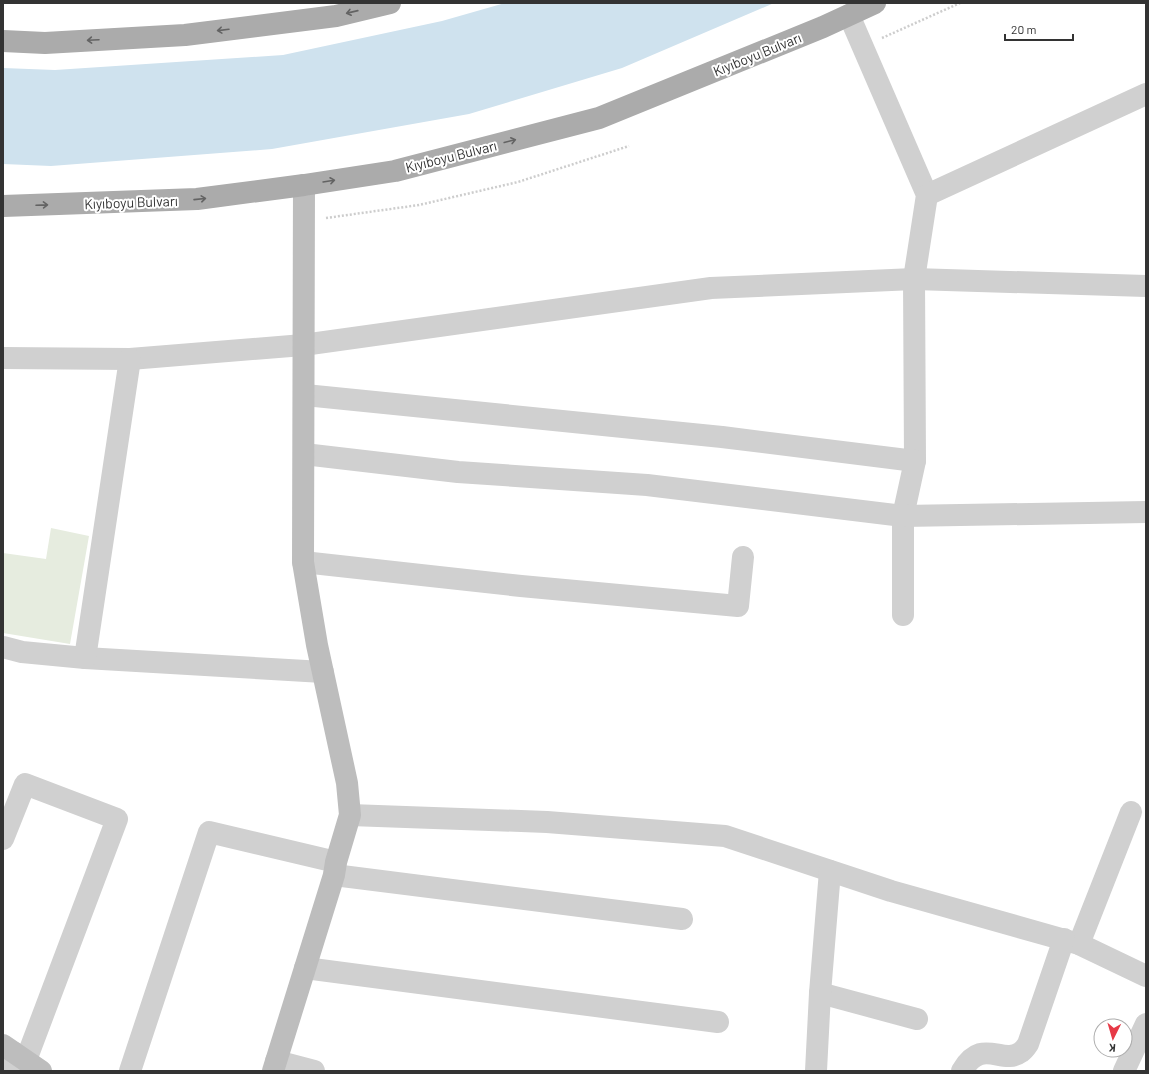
<svg xmlns="http://www.w3.org/2000/svg" width="1149" height="1074" font-family="Barlow,sans-serif">
<rect width="100%" height="100%" fill="#fff"/>
<!-- green -->
<polygon fill="#e6ecdf" points="51,528 89,536 70,644 3,633 3,553 46,559"/>
<!-- water -->
<polygon fill="#cfe2ee" points="505,3 774,3 622,68 469,114 272,149 51,166 3,164 3,68 55,70 283,55 442,21"/>
<g fill="none" stroke-linecap="round" stroke-linejoin="round">
<!-- path -->
<g stroke="#cdcdcd" stroke-width="2.5" stroke-dasharray="2 2" stroke-linecap="butt">
<polyline points="882,38 960,3"/>
<polyline points="326,218 419,205 518,182 629,146"/>
</g>
<!-- street -->
<g stroke="#d0d0d0" stroke-width="22">
<polyline points="849,15 927,195 914,279 915,461 903,516 903,615"/>
<polyline points="927,195 1146,94"/>
<polyline points="3,358 130,359 303,345 711,288 914,279 1146,286"/>
<polyline points="305,395 722,437 915,461"/>
<polyline points="304,454 458,472 647,485 903,516 1146,512"/>
<polyline points="303,562 521,586 738,606 743,557"/>
<polyline points="3,647 22,652 85,658 323,672"/>
<polyline points="85,658 130,359"/>
<polyline points="350,815 547,822 725,836 891,891 1079,944 1146,976"/>
<polyline points="3,839 25,784 117,819 26,1060"/>
<polyline points="334,875 682,919"/>
<polyline points="1079,944 1131,812"/>
<polyline points="305,968 718,1022"/>
<polyline points="820,993 917,1019"/>
<polyline points="276,1061 314,1071"/>
<polyline points="11,1071 15,1053"/>
<polyline points="130,1071 209,832 336,862"/>
<polyline points="816,1071 820,993 830,871"/>
<path d="M 962,1071 C 982,1036 1002,1066 1021,1052 C 1024,1050 1026,1047 1028,1044 L 1064,939"/>
<polyline points="1124,1071 1146,1024"/>
</g>
<!-- secondary -->
<g stroke="#bdbdbd" stroke-width="22">
<polyline points="3,1045 41,1071"/>
<polyline points="273,1071 334,875 336,862 350,815 347,783 317,645 303,562 304,185"/>
</g>
<!-- primary -->
<g stroke="#ababab" stroke-width="22">
<polyline points="3,41 45,43 185,35 336,16 390,3"/>
<polyline points="3,206 197,199 304,185 395,171 599,118 823,27 875,3"/>
</g>
</g>
<!-- one-way arrows -->
<defs><path id="oneway-shaft" d="M-6 0H5M1.5-3L5.5 0L1.5 3" fill="none" stroke-width="1.6" stroke-linecap="round" stroke-linejoin="round"/></defs>
<g stroke="#636363">
<use href="#oneway-shaft" transform="translate(352 12) rotate(167)"/>
<use href="#oneway-shaft" transform="translate(223 30) rotate(173)"/>
<use href="#oneway-shaft" transform="translate(93 40) rotate(177)"/>
<use href="#oneway-shaft" transform="translate(510 141) rotate(-14)"/>
<use href="#oneway-shaft" transform="translate(329 181) rotate(-9)"/>
<use href="#oneway-shaft" transform="translate(200 199) rotate(-6)"/>
<use href="#oneway-shaft" transform="translate(42 205) rotate(-2)"/>
</g>
<g text-anchor="middle" dominant-baseline="central" stroke-width="4" stroke-linejoin="round" paint-order="stroke">
<!-- street labels -->
<g font-size="14" fill="#333" stroke="#fff">
<text transform="translate(757 54) rotate(-22)">Kıyıboyu Bulvarı</text>
<text transform="translate(451 156) rotate(-14)">Kıyıboyu Bulvarı</text>
<text transform="translate(131 202) rotate(-2)">Kıyıboyu Bulvarı</text>
</g>
</g>
<!-- border -->
<rect width="1149" height="1074" fill="none" stroke="#333333" stroke-width="8"/>
<!-- north arrow -->
<g transform="translate(1113 1038) rotate(185)"><circle r="19" fill="#ffffff" stroke="#adadad"/>
<path d="M0-3L7 15L0 10L-7 15Z" fill="#e63946"/>
<text y="-6" font-size="11" font-weight="bold" text-anchor="middle" fill="#333333">K</text>
</g>
<!-- scale -->
<path d="M1005 34v6h68v-6" fill="none" stroke="#333333" stroke-width="2"/>
<text x="1011" y="34" font-size="12" fill="#333333" stroke="#ffffff" stroke-width="3" paint-order="stroke">20 m</text>
</svg>
